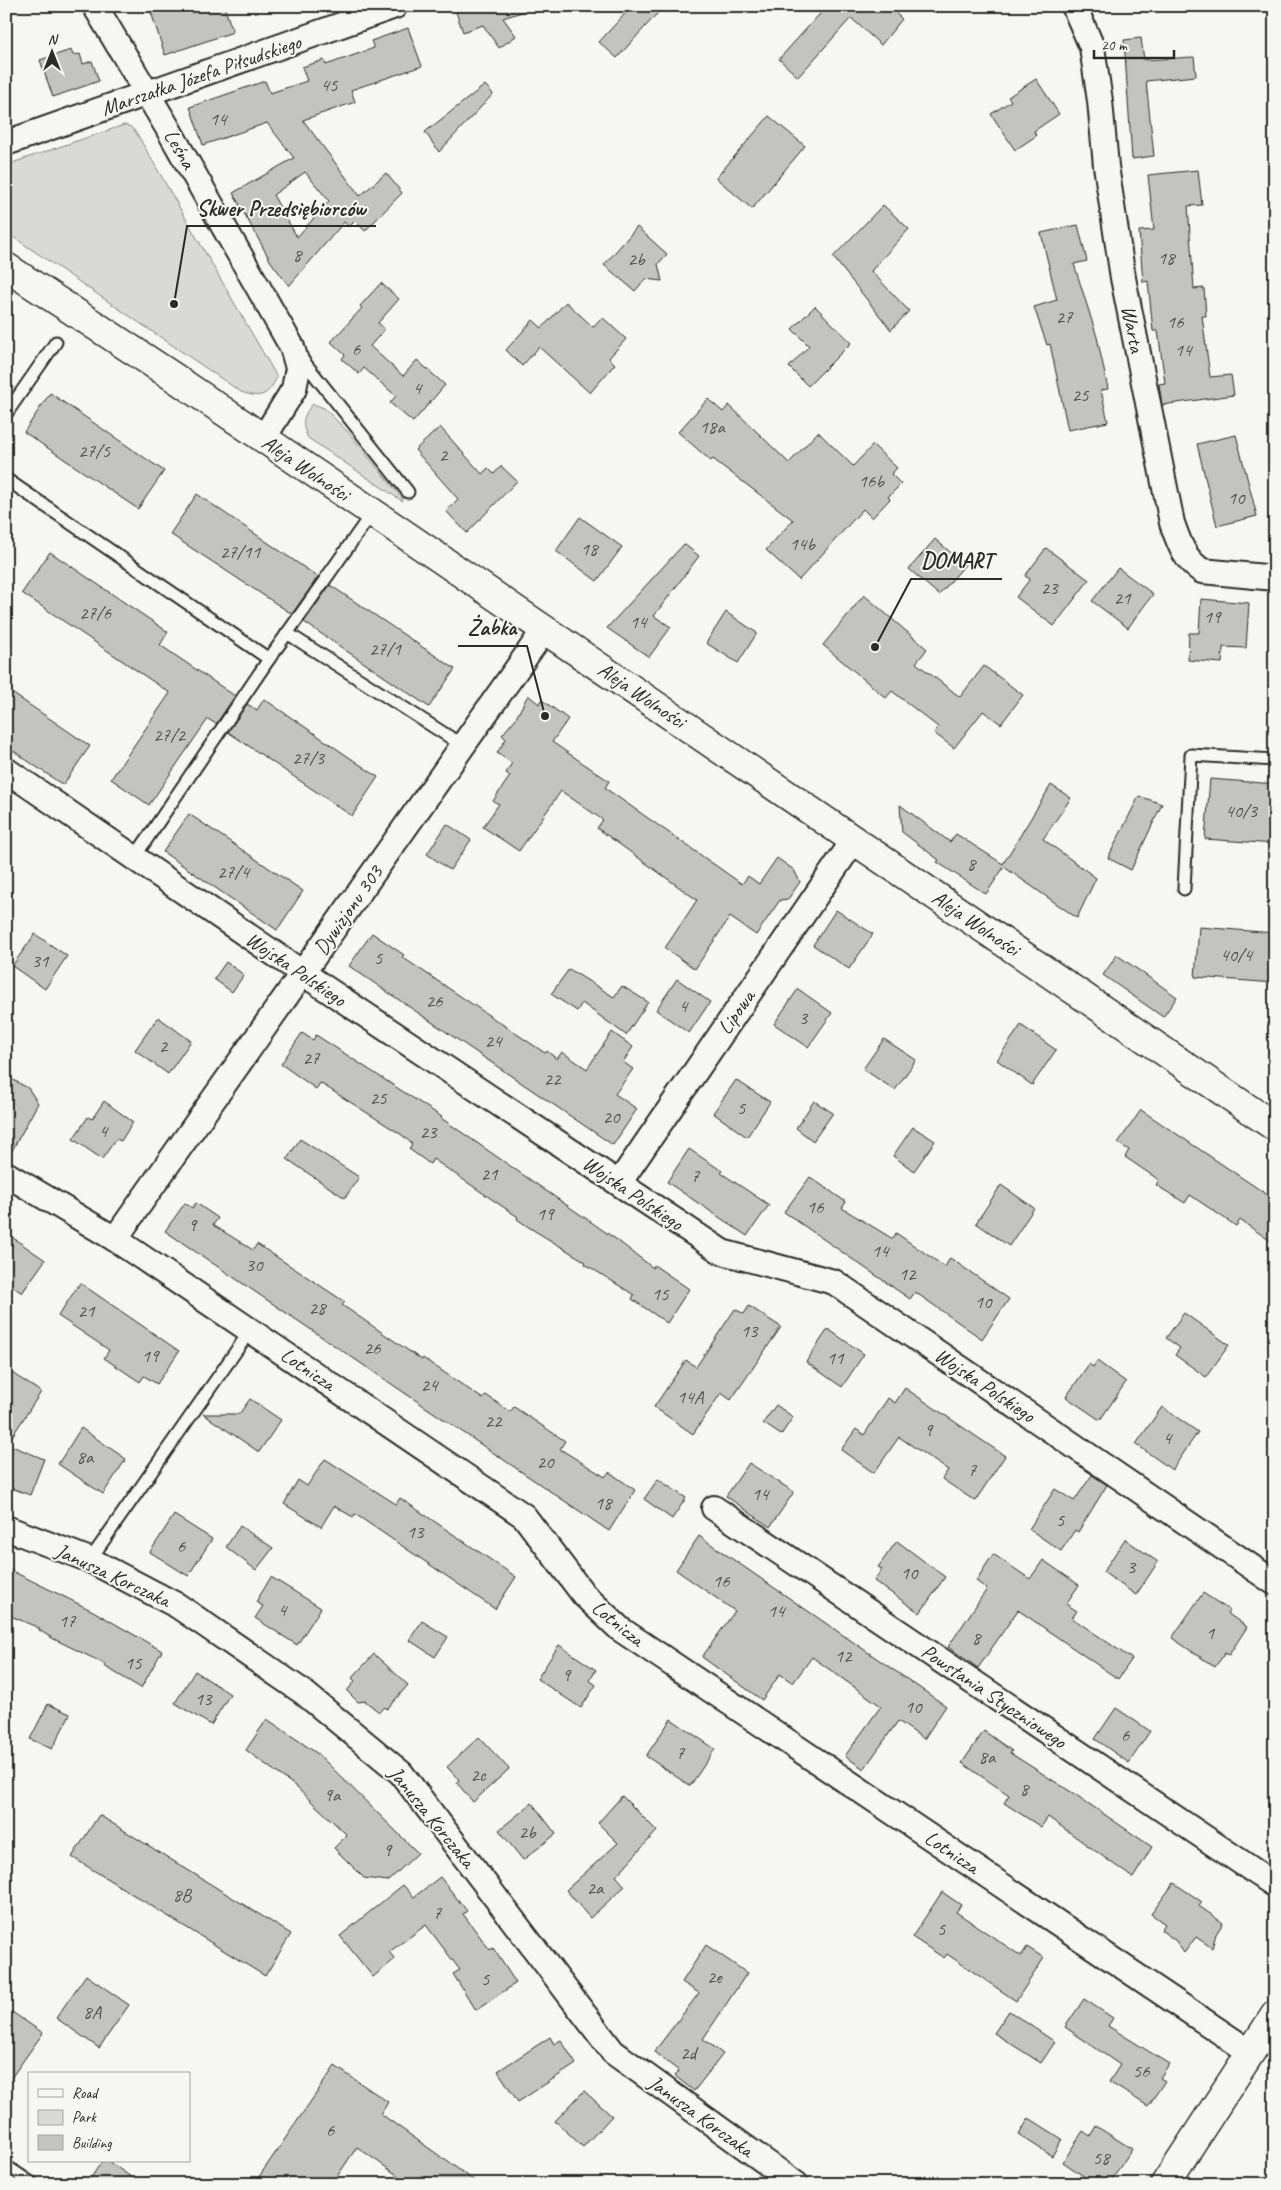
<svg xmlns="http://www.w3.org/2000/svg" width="1281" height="2190" font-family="Caveat,sans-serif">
<rect width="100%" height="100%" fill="#f6f6f2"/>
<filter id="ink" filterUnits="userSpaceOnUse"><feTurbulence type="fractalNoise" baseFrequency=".02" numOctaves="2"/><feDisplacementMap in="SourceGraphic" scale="10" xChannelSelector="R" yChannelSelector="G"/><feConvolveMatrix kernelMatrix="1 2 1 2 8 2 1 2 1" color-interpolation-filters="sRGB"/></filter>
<g filter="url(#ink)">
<!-- green -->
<g fill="#d9d9d5" stroke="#828280">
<path d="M 124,125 L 131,127 L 137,134 L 277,377 C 268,396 261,399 241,392 L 6,232 L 6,165 Z"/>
<path d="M 313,404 L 324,408 L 348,432 L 403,499 L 402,501 L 308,438 C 301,424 302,416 313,404 Z"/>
</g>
<!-- building -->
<g fill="#c3c3c0" stroke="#2b2b2b" fill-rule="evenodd">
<polygon points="149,6 224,6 233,32 165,55"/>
<polygon points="470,6 527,6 528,10 503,18 516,36 499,48 483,25 463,32 456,12"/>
<polygon points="632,6 664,6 617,58 599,42"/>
<polygon points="827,6 888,6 902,19 881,45 851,18 798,77 779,59"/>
<path d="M 408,28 L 422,66 L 351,90 L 355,102 L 303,120 L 360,196 L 386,173 L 402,193 L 365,231 L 355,221 L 349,227 L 344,222 L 289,286 L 271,262 L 233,193 L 294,158 L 267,123 L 203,145 L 190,107 L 265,81 L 270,93 L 307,81 L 302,67 L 324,60 L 326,65 L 374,48 L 371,41 ZM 305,172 L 329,201 L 297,237 L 273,195 Z"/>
<polygon points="1141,38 1144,60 1194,57 1196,76 1146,81 1154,156 1132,159 1124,40"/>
<polygon points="71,50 73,55 80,54 83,64 92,61 99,81 53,97 40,60"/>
<polygon points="1036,79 1059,114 1034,131 1036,136 1015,150 991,114 1011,101 1008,97"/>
<polygon points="485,85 493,94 439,152 425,132"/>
<polygon points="769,116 805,146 752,209 716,178"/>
<polygon points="1198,170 1202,205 1188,206 1194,289 1204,288 1206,316 1202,316 1210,377 1231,375 1234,395 1162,405 1159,384 1165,383 1158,331 1153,331 1148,281 1143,282 1139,231 1154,230 1148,175"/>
<polygon points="883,205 909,229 871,271 909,311 891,330 833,257"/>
<polygon points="1078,225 1087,261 1074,264 1097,337 1108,389 1101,390 1108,422 1068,430 1050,344 1047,345 1034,307 1057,300 1041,233"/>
<polygon points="637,227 667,254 658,264 662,281 645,279 635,291 604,265"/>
<polygon points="381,283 399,299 378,323 385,329 370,346 403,376 417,360 445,385 413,422 390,403 396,396 364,368 359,374 342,359 345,355 331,342 362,308 360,306"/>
<polygon points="566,302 593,327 602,317 626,339 609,358 615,364 590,393 539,347 522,366 506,350 533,320 542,328"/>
<polygon points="815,306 851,343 808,386 789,367 809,346 792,329"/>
<polygon points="50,393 164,471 138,509 24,432"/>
<polygon points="708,399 723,412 729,405 789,463 818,432 853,466 873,445 897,468 891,474 901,484 888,497 890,499 872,518 863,509 799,580 766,550 793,520 713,459 711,461 678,432"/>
<polygon points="440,427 482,474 488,468 494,474 501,466 517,481 467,533 446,511 458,499 415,450"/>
<polygon points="1236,435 1257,516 1217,526 1197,444"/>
<polygon points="197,494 318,577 292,614 170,534"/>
<polygon points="580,517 622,547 597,581 556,551"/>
<polygon points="935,539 965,565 939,595 909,569"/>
<polygon points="684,544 699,556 654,616 671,627 649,657 607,628"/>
<polygon points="1046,548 1089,580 1054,626 1016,597 1030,579 1025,576"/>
<polygon points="50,552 168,632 160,645 235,696 216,724 208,719 149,805 111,779 170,693 22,593"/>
<polygon points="1118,568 1153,594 1128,628 1092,601"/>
<polygon points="330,585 455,669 429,707 304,622"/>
<polygon points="864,595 927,649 916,663 960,697 984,666 1023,695 1001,724 983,711 954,748 934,733 938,727 892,691 886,698 823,645"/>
<polygon points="1201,599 1249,603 1246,648 1223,647 1222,663 1188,660 1189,633 1199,633"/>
<polygon points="726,612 757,633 738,663 706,643"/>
<polygon points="6,689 90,746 63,785 6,746"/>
<polygon points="528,695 539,704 542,700 568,719 552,742 609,781 605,788 742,884 748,876 759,884 777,858 794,870 800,882 788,899 780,900 756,935 730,917 695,969 665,948 697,900 597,828 603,820 561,791 519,851 483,827 499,804 493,801 510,776 506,773 512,763 497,753 506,739 502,735 516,718"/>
<polygon points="264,699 378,777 352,816 228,732 247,704 257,710"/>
<polygon points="1210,779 1275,784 1275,844 1205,839"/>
<polygon points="1051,785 1071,798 1043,839 1096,878 1077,918 1004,867 986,894 937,862 939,860 902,832 900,805 950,842 956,834 1003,864"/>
<polygon points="1139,796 1162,804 1131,870 1108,858"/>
<polygon points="189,814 303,891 277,930 163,852"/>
<polygon points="447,824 471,840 450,870 427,854"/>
<polygon points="836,910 873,934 849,969 813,945"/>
<polygon points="1199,927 1275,933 1275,983 1195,977"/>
<polygon points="372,933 404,955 402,957 545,1053 547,1051 557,1059 562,1052 587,1069 612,1032 633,1047 623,1062 633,1069 615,1094 637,1109 613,1145 349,966"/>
<polygon points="35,934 67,956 45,989 12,966"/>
<polygon points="1117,955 1177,997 1163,1017 1103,975"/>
<polygon points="226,962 244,975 232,992 214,979"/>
<polygon points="569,969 614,997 622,986 648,1002 626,1035 582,1003 577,1011 551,994"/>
<polygon points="677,979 710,1002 689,1033 656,1010"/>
<polygon points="798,989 832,1013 808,1047 774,1024"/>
<polygon points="158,1017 191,1041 168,1074 135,1050"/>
<polygon points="1021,1025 1056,1050 1032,1085 997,1060"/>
<polygon points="302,1033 313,1040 316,1035 442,1117 441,1118 617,1240 653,1268 654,1265 689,1289 667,1323 632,1299 634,1295 585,1264 586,1262 530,1228 517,1219 518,1217 433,1159 430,1164 409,1149 412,1144 402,1135 320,1083 316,1089 281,1064"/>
<polygon points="884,1039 916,1060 895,1090 863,1069"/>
<polygon points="6,1076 28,1088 38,1103 7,1160"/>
<polygon points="736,1080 770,1102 747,1137 713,1113"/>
<polygon points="104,1101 133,1122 121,1141 116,1139 102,1159 73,1139 88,1117 92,1119"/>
<polygon points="814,1101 833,1113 813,1141 796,1128"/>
<polygon points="1141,1110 1275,1200 1275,1244 1240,1220 1236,1226 1190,1195 1185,1203 1156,1185 1159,1180 1125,1157 1129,1150 1118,1143"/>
<polygon points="913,1127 935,1141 914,1171 893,1156"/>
<polygon points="300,1139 359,1177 345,1198 287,1159"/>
<polygon points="689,1149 722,1171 721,1173 769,1205 747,1236 667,1182"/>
<polygon points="810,1177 846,1202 842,1208 893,1239 896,1233 945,1267 950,1258 1009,1299 982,1339 915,1292 910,1299 784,1212"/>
<polygon points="1001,1185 1034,1208 1009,1246 976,1223"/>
<polygon points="185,1203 192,1208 196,1203 218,1218 213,1225 253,1250 257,1244 345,1302 342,1305 422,1360 423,1358 483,1399 486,1395 510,1412 514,1407 565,1441 560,1449 605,1477 609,1472 635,1490 609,1531 165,1231"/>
<polygon points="6,1233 45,1260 22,1293 6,1282"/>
<polygon points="80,1283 179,1351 157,1384 144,1376 140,1382 104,1358 109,1350 58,1316"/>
<polygon points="749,1306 781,1327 731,1400 721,1393 693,1434 654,1407 686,1360 696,1367 735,1309 744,1314"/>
<polygon points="1184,1313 1229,1345 1206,1377 1175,1355 1180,1348 1166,1338"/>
<polygon points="828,1329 864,1354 842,1387 806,1362"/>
<polygon points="1097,1361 1126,1382 1100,1420 1066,1397 1089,1364 1093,1367"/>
<polygon points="6,1369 41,1392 7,1444 44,1459 30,1495 6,1486"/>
<polygon points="905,1388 1005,1456 975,1501 942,1479 948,1470 899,1437 874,1473 841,1450 856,1429 864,1435 888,1398 895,1403"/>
<polygon points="250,1399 281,1420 259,1452 203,1414 239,1414"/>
<polygon points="776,1405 793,1417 781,1435 763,1423"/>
<polygon points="1162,1407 1198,1432 1172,1470 1136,1444"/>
<polygon points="81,1428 126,1459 103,1494 58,1464"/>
<polygon points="325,1459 396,1504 400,1498 516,1577 495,1609 355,1514 353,1517 334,1506 321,1527 284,1504 298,1480 307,1486"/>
<polygon points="749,1463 794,1492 770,1527 726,1496"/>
<polygon points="1092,1475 1107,1485 1078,1532 1075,1530 1061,1551 1029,1529 1055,1489 1074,1501"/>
<polygon points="658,1479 686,1498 672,1519 644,1499"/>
<polygon points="174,1515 212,1539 188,1576 150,1552"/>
<polygon points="240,1526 273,1548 256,1570 226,1547"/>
<polygon points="699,1536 946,1706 924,1739 898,1721 864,1769 845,1756 881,1706 812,1657 793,1683 780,1674 762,1700 702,1657 735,1611 676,1570"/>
<polygon points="1125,1539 1158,1562 1136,1595 1103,1572"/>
<polygon points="897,1541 945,1577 920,1613 874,1581 882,1569 878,1567"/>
<polygon points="993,1554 1030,1579 1043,1560 1079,1585 1066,1604 1077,1611 1072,1618 1132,1659 1118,1679 1018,1610 978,1668 948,1647 987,1589 976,1581"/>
<polygon points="6,1568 93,1611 162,1651 141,1688 104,1666 105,1664 52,1638 39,1630 39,1628 6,1614"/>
<polygon points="271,1577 321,1608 297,1645 255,1618 263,1606 256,1602"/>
<polygon points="1203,1593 1229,1610 1227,1613 1247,1627 1229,1655 1225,1653 1215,1667 1172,1638"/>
<polygon points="422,1621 448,1637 435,1657 409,1640"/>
<polygon points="559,1645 596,1670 589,1680 596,1685 581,1708 537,1679"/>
<polygon points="374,1654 408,1685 387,1709 385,1707 379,1712 365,1701 358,1702 347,1691 355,1681 352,1678"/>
<polygon points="195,1671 230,1694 211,1725 175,1703"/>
<polygon points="48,1704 70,1714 52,1749 30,1739"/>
<polygon points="1116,1708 1150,1731 1129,1763 1095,1739"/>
<polygon points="267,1719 318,1754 418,1853 388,1881 364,1878 334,1848 347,1835 295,1786 246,1750"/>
<polygon points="671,1719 715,1749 690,1786 646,1756"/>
<polygon points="984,1731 1012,1751 1010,1753 1076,1795 1152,1847 1133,1878 1048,1817 1041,1827 1004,1803 1009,1795 962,1763"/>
<polygon points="479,1737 509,1769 473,1802 457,1783 459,1780 447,1767"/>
<polygon points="622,1796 657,1831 616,1876 625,1886 590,1918 566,1890 618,1843 598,1823"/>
<polygon points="532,1803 556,1834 523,1860 499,1830"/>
<polygon points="99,1815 291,1934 265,1976 72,1857"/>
<polygon points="440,1877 467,1911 463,1914 490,1950 493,1948 516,1983 476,2010 453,1974 460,1970 426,1925 389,1952 395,1959 373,1977 340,1936 403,1885 414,1897"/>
<polygon points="1174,1883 1202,1902 1199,1906 1223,1923 1216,1934 1212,1948 1196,1937 1184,1953 1176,1941 1161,1930 1165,1924 1151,1914"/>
<polygon points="942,1892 961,1905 956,1912 1021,1956 1027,1947 1044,1958 1016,2001 947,1954 944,1958 912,1937"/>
<polygon points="706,1945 747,1973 703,2039 723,2054 694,2091 675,2076 679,2071 654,2052 699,1993 682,1982"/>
<polygon points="86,1975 129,2005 99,2048 56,2018"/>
<polygon points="1084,1999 1113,2018 1108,2026 1169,2064 1160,2078 1165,2081 1148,2106 1109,2082 1120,2065 1065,2027"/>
<polygon points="6,2008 43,2033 6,2085"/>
<polygon points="1009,2011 1055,2042 1041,2063 994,2033"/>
<polygon points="550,2037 554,2044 561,2040 576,2064 518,2102 498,2071"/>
<polygon points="335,2066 388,2102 381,2114 479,2184 410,2184 357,2147 332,2184 254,2184"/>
<polygon points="584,2091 612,2116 583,2147 555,2121"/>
<polygon points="1029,2118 1062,2139 1052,2156 1019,2135"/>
<polygon points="1096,2126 1132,2149 1109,2184 1095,2184 1063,2162 1083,2131 1090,2136"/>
<polygon points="102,2161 108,2161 141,2184 87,2184"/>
</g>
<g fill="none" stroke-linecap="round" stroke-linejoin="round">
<defs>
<g id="service">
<polyline points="301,358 408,492"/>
<polyline points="6,414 56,342"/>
<polyline points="6,479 269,659"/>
<polyline points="287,633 462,745"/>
<polyline points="134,858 269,659 372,513"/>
<polyline points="1184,889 1191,755 1275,760"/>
<polyline points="90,1560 250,1331"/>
<polyline points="6,2166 33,2184"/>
</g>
<g id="minor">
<polyline points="95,6 166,125 292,347 298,368 294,389 263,439"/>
<path d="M 1074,6 L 1092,47 L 1100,101 L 1106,166 L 1123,278 L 1172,523 C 1179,543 1184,559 1202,571 L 1275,578"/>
<polyline points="6,143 395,6"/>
<polyline points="6,770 304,974 722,1252 834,1282 1275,1583"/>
<polyline points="6,1174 115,1239 524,1516 584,1595 620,1629 1250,2052"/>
<polyline points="619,1183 854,840"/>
<polyline points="115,1239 545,629"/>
<polyline points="714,1508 1275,1885"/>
<polyline points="6,1528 90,1560 178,1606 303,1692 401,1773 613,2052 796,2184"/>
</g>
<polyline id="tertiary" points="6,267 172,376 1275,1127"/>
<polyline id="secondary" points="1165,2184 1275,2015"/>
</defs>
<!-- service casing -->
<use href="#service" stroke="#2b2b2b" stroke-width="15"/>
<!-- minor casing -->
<use href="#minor" stroke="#2b2b2b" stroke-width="28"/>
<!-- tertiary casing -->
<use href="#tertiary" stroke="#2b2b2b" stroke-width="31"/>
<!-- secondary casing -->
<use href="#secondary" stroke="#2b2b2b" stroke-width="31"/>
<!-- service -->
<use href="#service" stroke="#f6f6f2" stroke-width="11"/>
<!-- minor -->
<use href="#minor" stroke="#f6f6f2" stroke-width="24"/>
<!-- tertiary -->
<use href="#tertiary" stroke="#f6f6f2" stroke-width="28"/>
<!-- secondary -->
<use href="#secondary" stroke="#f6f6f2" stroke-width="28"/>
</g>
</g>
<g text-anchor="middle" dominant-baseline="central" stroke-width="4" stroke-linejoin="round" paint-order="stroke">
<!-- number labels -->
<g font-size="19" fill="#515150">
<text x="329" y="85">45</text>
<text x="218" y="119">14</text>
<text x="297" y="255">8</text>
<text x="1166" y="258">18</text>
<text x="636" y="259">2b</text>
<text x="1064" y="317">27</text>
<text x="1175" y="322">16</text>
<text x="356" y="349">6</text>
<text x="1183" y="350">14</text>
<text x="417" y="388">4</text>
<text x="1080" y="395">25</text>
<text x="712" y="427">18a</text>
<text x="94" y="451">27/5</text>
<text x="443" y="455">2</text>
<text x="871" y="481">16b</text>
<text x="1236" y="498">10</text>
<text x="802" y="544">14b</text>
<text x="589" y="549">18</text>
<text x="240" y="552">27/11</text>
<text x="1049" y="588">23</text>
<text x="1122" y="598">21</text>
<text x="95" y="613">27/6</text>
<text x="1212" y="617">19</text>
<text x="638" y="622">14</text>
<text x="385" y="649">27/1</text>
<text x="169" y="735">27/2</text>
<text x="308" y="758">27/3</text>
<text x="1241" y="811">40/3</text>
<text x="971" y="864">8</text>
<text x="233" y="872">27/4</text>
<text x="1236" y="955">40/4</text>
<text x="378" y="958">5</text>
<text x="40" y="961">31</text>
<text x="434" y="1001">26</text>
<text x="683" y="1006">4</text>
<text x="803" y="1018">3</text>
<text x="493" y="1041">24</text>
<text x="163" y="1046">2</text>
<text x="311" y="1058">27</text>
<text x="552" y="1079">22</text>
<text x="378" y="1098">25</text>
<text x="741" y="1108">5</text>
<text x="611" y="1117">20</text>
<text x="103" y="1131">4</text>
<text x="428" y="1132">23</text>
<text x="489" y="1174">21</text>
<text x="695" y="1176">7</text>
<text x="815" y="1207">16</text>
<text x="545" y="1214">19</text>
<text x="192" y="1225">9</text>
<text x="880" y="1251">14</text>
<text x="254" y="1265">30</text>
<text x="907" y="1274">12</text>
<text x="660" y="1294">15</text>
<text x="983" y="1302">10</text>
<text x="317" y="1308">28</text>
<text x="86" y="1311">21</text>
<text x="749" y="1331">13</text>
<text x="372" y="1348">26</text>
<text x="150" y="1356">19</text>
<text x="835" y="1358">11</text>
<text x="429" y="1385">24</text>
<text x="690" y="1397">14A</text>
<text x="493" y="1421">22</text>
<text x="928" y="1430">9</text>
<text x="1167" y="1438">4</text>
<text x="85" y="1457">8a</text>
<text x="545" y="1462">20</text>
<text x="972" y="1470">7</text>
<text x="760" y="1494">14</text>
<text x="603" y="1503">18</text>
<text x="1060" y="1520">5</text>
<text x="415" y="1532">13</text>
<text x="181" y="1546">6</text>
<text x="1131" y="1567">3</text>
<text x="909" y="1573">10</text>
<text x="721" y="1581">16</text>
<text x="282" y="1610">4</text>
<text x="776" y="1611">14</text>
<text x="67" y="1621">17</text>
<text x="1210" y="1633">1</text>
<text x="976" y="1638">8</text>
<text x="843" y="1656">12</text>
<text x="133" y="1663">15</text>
<text x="566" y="1675">9</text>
<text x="203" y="1699">13</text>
<text x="913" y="1707">10</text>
<text x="1125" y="1735">6</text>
<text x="680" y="1753">7</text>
<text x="987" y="1757">8a</text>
<text x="478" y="1775">2c</text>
<text x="1024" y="1789">8</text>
<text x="332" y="1795">9a</text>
<text x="527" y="1832">2b</text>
<text x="387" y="1850">9</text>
<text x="595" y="1888">2a</text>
<text x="182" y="1895">8B</text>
<text x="437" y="1913">7</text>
<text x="941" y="1929">5</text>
<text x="714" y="1977">2e</text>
<text x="485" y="1979">5</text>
<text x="92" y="2012">8A</text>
<text x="688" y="2053">2d</text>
<text x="1141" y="2071">56</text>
<text x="330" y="2130">6</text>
<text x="1101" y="2158">58</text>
</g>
<!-- street labels -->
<g font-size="21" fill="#2b2b2b" stroke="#f6f6f2">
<text transform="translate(201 75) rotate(-19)">Marszałka Józefa Piłsudskiego</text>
<text transform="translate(180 149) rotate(60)">Leśna</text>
<text transform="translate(1133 329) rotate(79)">Warta</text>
<text transform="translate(306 468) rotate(34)">Aleja Wolności</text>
<text transform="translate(642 695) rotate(34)">Aleja Wolności</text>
<text transform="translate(348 910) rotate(-55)">Dywizjonu 303</text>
<text transform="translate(976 923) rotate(34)">Aleja Wolności</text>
<text transform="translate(296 969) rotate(34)">Wojska Polskiego</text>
<text transform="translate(736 1012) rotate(-55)">Lipowa</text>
<text transform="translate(633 1193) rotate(34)">Wojska Polskiego</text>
<text transform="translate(308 1369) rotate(34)">Lotnicza</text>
<text transform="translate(985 1385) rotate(34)">Wojska Polskiego</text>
<text transform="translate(113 1575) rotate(25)">Janusza Korczaka</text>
<text transform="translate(618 1623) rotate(39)">Lotnicza</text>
<text transform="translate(994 1696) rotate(34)">Powstania Styczniowego</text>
<text transform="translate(432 1817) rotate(51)">Janusza Korczaka</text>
<text transform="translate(952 1852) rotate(34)">Lotnicza</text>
<text transform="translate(701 2116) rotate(36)">Janusza Korczaka</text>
</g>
</g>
<!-- callouts -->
<path fill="none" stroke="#2b2b2b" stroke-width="2" d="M174 304L187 226H376M875 647L911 579H1002M545 716L527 646H458"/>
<g fill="#2b2b2b" stroke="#f6f6f2" stroke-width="2">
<circle cx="174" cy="304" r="5"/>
<circle cx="875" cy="647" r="5"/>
<circle cx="545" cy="716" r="5"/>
</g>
<g font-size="22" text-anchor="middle" font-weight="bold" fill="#2b2b2b" stroke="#f6f6f2" stroke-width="4" stroke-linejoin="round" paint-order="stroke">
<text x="281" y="216">Skwer Przedsiębiorców</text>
<text x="957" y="568">DOMART</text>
<text x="492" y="635">Żabka</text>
</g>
<!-- margin -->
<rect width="1281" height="2190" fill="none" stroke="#f6f6f2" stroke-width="25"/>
<rect x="12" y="12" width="1256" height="2165" fill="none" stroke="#2b2b2b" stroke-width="2" filter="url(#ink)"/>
<!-- legend -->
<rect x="28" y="2072" width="162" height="90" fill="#f6f6f2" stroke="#a5a5a2"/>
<rect x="38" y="2089" width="25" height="8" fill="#f6f6f2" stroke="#a5a5a2"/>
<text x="72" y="2098" font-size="15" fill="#2b2b2b">Road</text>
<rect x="38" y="2110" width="25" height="15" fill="#d9d9d5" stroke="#a5a5a2"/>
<text x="72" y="2122" font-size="15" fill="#2b2b2b">Park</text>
<rect x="38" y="2135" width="25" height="15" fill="#c3c3c0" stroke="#a5a5a2"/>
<text x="72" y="2148" font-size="15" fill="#2b2b2b">Building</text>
<!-- north arrow -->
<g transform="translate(52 52)" stroke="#f6f6f2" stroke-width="4" paint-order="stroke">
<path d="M0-4L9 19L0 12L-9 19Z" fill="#2b2b2b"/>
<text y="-8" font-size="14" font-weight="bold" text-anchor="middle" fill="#2b2b2b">N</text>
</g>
<!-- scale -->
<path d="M1094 50v8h80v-8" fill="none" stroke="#2b2b2b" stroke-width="2.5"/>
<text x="1101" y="50" font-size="15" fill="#2b2b2b" stroke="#f6f6f2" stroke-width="4" paint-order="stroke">20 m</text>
</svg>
